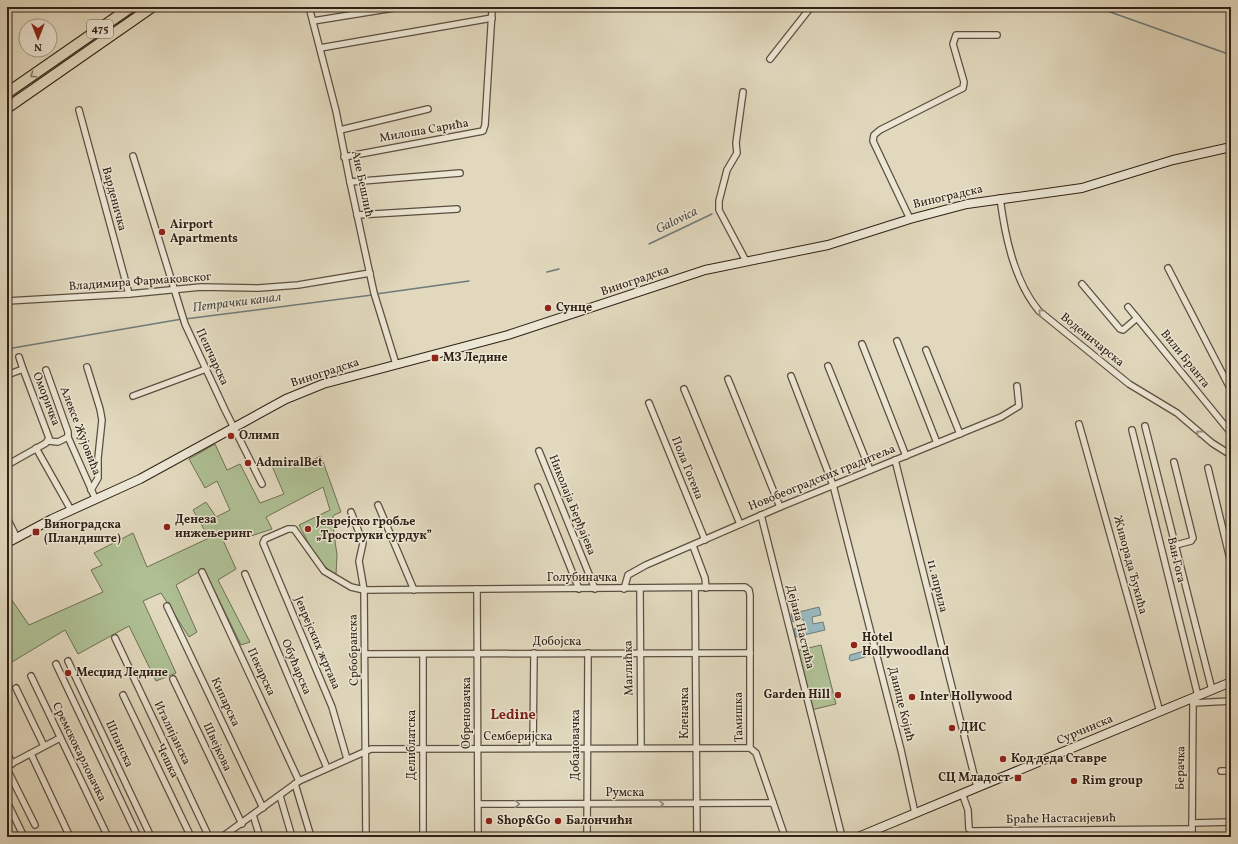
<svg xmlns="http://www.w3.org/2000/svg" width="1238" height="844" font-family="Vollkorn,serif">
<rect width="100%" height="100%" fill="#e1d8bd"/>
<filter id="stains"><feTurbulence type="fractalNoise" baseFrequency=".005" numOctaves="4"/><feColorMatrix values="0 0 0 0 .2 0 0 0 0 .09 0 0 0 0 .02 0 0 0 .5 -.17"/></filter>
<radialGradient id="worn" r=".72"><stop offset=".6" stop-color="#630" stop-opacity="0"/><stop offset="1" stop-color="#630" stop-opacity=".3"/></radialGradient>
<!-- green -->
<g fill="#aec094" stroke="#6f7055">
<path d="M 215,444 L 227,470 L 240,464 L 260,503 L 284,494 L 272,466 L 290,459 L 295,468 L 321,456 L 341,512 L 334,515 L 332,519 L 337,555 L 336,575 C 317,563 309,544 299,525 L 330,510 L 323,487 L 266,517 L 272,529 L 245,538 L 240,530 L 222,538 L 236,569 L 218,580 L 250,642 L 241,645 L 204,569 L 176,585 L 197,632 L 189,637 L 161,593 L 143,601 L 176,673 L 156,681 L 129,626 L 78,654 L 65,630 L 7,665 L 7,593 L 29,625 L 103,592 L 91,570 L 102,565 L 94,553 L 133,533 L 147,567 L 209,538 L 193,510 L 206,502 L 216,517 L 230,510 L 217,481 L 205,488 L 189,459 Z"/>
<polygon points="821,645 836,704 811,710 796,651"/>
</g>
<!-- water -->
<g fill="#98b7bb" stroke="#6e7b79">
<polygon points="819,607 821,615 812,617 813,624 823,622 825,630 796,637 794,629 805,626 803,619 793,622 791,614"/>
<polygon points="864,651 867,654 865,657 851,661 849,659 850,655"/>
</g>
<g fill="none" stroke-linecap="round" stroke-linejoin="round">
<!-- stream -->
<g stroke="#6e7b79" stroke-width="1.5">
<polyline points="1096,7 1231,55"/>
<polyline points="649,244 712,214"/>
<polyline points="547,272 559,269"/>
<polyline points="376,294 469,281"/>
<polyline points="185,319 372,295"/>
<polyline points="7,349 182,319"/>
</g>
<defs>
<g id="street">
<polyline points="309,7 336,111 350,182 374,293 396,364"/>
<polyline points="313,21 400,7"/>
<polyline points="320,48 492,18"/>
<polyline points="770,59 811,7"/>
<polyline points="743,92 736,143 737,153 727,170 719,201 719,210 746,261"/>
<polyline points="79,110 129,294"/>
<polyline points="340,130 428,109"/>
<polyline points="133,156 185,324 225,410 262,484"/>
<polyline points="344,157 483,131 485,125 492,11"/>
<polyline points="350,182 460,173"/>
<path d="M 1000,198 C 1005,236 1014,281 1039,311 L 1129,384 L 1177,413 L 1212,443 L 1231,455"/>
<polyline points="357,215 457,209"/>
<polyline points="910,219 873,141 874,135 880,130 963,88 964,82 953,44 956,35 997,35"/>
<polyline points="1231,258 1231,265"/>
<polyline points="1168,268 1231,390"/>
<polyline points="1082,284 1120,329 1123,330 1137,318"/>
<polyline points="7,301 129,294 201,287 259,288 298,285 370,273"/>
<polyline points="1128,307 1231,433"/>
<polyline points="897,341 937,443"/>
<polyline points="862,344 906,456"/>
<polyline points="926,350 960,434"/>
<polyline points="19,357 23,369"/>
<polyline points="828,366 870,470"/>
<polyline points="87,367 100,409 102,420 98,458 98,478 91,490"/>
<polyline points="46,370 68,432 68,437 95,498"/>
<polyline points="7,375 23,369 49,438 46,443 7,465"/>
<polyline points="791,376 833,485 901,750 915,813"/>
<polyline points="728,379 780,507"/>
<polyline points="684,389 740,524"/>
<polyline points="133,396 206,369"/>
<polyline points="649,403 705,540"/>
<polyline points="1079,424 1160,712"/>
<polyline points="1145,426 1212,690"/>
<polyline points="1132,430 1198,696"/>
<polyline points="48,441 58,442 68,437"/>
<polyline points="36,448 71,510"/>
<polyline points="539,451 595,589"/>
<polyline points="895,460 977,787"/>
<polyline points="1174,462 1193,538 1191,541 1176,545"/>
<polyline points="1208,468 1231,563"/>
<polyline points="538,487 579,589"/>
<polyline points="378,505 414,590"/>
<polyline points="351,512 363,543 359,561 364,590 366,837"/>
<polyline points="761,515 842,837"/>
<polyline points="7,518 17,538"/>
<polyline points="693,546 705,578 706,588"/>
<polyline points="202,572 299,781"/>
<polyline points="245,574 327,768"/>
<polyline points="695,588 697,837"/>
<polyline points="477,589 478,837"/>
<polyline points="624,589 628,575 646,565 780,507 1001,417 1019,406 1017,386"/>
<polyline points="640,589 641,748"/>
<polyline points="167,606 263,808"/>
<polyline points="115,638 209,837"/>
<polyline points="365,654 750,653"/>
<polyline points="68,661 151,837"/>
<polyline points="56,664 138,837"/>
<polyline points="31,676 108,837"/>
<polyline points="173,679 242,824"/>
<polyline points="16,688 44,746"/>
<polyline points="123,695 191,837"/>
<polyline points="1191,699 1193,703 1192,837"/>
<polyline points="1193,703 1231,701"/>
<polyline points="533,748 534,653"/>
<polyline points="7,753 12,764"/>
<polyline points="31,754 70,837"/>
<polyline points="347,759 332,707 263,543 265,539 288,529 294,529 324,571 351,587 364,590 745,587 749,590 750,595 750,748 756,753 785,837"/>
<polyline points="7,766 60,738"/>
<polyline points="7,769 35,825"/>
<polyline points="1221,771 1231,771"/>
<polyline points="295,784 311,837"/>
<polyline points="962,793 968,810 969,829 972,831 1192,829"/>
<polyline points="280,796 292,837"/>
<polyline points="478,804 773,803"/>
<polyline points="9,806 24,837"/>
<polyline points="253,815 260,837"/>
<polyline points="1192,823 1231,822"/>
<polyline points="222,837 299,781 371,749 750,748"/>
<polyline points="423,837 423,654"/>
<polyline points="587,837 588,653"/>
</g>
<g id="secondary">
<polyline points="7,543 52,519 140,479 286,399 323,384 508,335 705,270 828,245 910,219 967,204 1082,188 1173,160 1231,147"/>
<polyline points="858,837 1231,682"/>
</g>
<g id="highway">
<polyline points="7,93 131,7"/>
<polyline points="7,108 152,7"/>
</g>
</defs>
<!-- street casing -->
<use href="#street" stroke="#5c4f40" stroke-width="8"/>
<!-- secondary casing -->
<use href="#secondary" stroke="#302116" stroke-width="10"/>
<!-- highway casing -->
<use href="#highway" stroke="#302116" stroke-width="12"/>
<!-- street -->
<use href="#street" stroke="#ece6d4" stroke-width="5.5"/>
<!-- secondary -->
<use href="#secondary" stroke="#ece6d4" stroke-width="8"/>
<!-- highway -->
<use href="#highway" stroke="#e1d8bd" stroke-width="10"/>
</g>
<!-- one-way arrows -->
<defs><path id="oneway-chevron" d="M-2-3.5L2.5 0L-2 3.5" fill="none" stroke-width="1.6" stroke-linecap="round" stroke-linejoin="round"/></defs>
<use stroke="#887c6a" href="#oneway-chevron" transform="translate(33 75) rotate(146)"/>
<g stroke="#978d7e">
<use href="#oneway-chevron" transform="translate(1041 312) rotate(-136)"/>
<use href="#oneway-chevron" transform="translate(1199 433) rotate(-139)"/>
<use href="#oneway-chevron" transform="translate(517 804)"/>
<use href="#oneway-chevron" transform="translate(661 804)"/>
</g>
<!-- markers -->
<g fill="#8f2418" stroke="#ece6d4" stroke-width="1.5">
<circle cx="162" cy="232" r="4"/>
<circle cx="548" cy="308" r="4"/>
<rect x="431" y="354" width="8" height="8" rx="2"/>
<circle cx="231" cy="436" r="4"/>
<circle cx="248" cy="463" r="4"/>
<circle cx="167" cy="527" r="4"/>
<circle cx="308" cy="529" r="4"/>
<rect x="32" y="528" width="8" height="8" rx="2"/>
<circle cx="854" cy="645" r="4"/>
<circle cx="68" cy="673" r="4"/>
<circle cx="838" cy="695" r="4"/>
<circle cx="912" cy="697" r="4"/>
<circle cx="952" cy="728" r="4"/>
<circle cx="1003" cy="759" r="4"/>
<rect x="1014" y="774" width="8" height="8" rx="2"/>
<circle cx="1074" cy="781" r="4"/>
<circle cx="489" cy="821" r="4"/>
<circle cx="558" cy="821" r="4"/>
</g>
<g text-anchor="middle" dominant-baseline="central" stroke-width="3" stroke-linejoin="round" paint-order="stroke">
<!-- shield labels -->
<rect fill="#ece6d4" stroke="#685c4f" stroke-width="1" x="87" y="20" width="26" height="18" rx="3"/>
<g font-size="11" font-weight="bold" fill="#302116">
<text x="100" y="29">475</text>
</g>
<!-- street labels -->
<g font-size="12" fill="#302116" stroke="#ece6d4">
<text transform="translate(424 131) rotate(-10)">Милоша Сарића</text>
<text transform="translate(362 184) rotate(78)">Ане Бешлић</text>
<text transform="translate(948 197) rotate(-13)">Виноградска</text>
<text transform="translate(114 199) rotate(75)">Варденичка</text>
<text transform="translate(635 281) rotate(-19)">Виноградска</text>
<text transform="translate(140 282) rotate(-4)">Владимира Фармаковског</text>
<text transform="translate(1092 340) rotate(39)">Воденичарска</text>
<text transform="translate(212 357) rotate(65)">Пешчарска</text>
<text transform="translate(1185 359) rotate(51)">Вили Бранта</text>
<text transform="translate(325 373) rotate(-18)">Виноградска</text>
<text transform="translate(46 399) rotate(69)">Оморичка</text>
<text transform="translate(80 431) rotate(69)">Алексе Жујовића</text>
<text transform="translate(687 468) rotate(68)">Пола Гогена</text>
<text transform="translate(822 478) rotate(-22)">Новобеоградских градитеља</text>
<text transform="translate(572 505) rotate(68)">Николаја Берђајева</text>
<text transform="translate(1176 560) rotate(77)">Ван Гога</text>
<text transform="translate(1130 565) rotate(75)">Живорада Ђукића</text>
<text x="582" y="578">Голубиначка</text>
<text transform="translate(937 586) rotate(76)">11. априла</text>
<text transform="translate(800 627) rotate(76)">Дејана Настића</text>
<text x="557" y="642">Добојска</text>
<text transform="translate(317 643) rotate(67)">Јеврејских жртава</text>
<text transform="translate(354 650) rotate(-91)">Србобранска</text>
<text transform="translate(296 667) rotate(67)">Обућарска</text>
<text transform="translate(629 668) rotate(-91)">Маглићка</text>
<text transform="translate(261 672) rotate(65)">Пекарска</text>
<text transform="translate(225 702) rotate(65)">Кипарска</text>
<text transform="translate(901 704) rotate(76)">Данице Којић</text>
<text transform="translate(467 713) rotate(-90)">Обреновачка</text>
<text transform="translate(685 713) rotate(-90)">Кленачка</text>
<text transform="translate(739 717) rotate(-91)">Тамишка</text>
<text transform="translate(1085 730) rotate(-23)">Сурчинска</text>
<text transform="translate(172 733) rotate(64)">Италијанска</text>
<text x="518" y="737">Семберијска</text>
<text transform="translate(119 744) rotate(65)">Шпанска</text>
<text transform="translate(412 745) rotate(-90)">Делиблатска</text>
<text transform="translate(576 745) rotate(-90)">Добановачка</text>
<text transform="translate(217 747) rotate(65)">Швејкова</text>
<text transform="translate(79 752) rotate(64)">Сремскокарловачка</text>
<text transform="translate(167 761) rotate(64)">Чешка</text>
<text transform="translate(1181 768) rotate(-89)">Берачка</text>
<text x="625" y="793">Румска</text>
<text transform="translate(1061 819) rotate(-1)">Браће Настасијевић</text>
</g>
<!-- poi labels -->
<g font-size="12" font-weight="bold" fill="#302116" stroke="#ece6d4" text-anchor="start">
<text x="170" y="225">Airport<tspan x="170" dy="14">Apartments</tspan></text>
<text x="556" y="308">Сунце</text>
<text x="443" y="358">МЗ Ледине</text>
<text x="239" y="436">Олимп</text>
<text x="256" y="463">AdmiralBet</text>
<text x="175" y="520">Денеза<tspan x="175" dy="14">инжењеринг</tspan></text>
<text x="316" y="522">Јеврејско гробље<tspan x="316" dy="14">„Троструки сурдук”</tspan></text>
<text x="44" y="525">Виноградска<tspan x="44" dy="14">(Пландиште)</tspan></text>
<text x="862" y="638">Hotel<tspan x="862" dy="14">Hollywoodland</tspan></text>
<text x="76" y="673">Месџид Ледине</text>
<text x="830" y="695" text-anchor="end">Garden Hill</text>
<text x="920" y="697">Inter Hollywood</text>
<text x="960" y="728">ДИС</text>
<text x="1011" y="759">Код деда Ставре</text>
<text x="1010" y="778" text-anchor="end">СЦ Младост</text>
<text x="1082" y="781">Rim group</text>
<text x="497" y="821">Shop&amp;Go</text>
<text x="566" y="821">Балончићи</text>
</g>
<!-- water labels -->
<g font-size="13" font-style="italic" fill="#4f4e48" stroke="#ece6d4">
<text transform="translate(677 221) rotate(-26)">Galovica</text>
<text transform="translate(237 303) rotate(-7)">Петрачки канал</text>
</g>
<!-- quarter labels -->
<g font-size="14" font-weight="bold" fill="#7a1f14" stroke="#ece6d4">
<text x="513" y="715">Ledine</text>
</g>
</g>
<!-- margin -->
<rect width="1238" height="844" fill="none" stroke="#e1d8bd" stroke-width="24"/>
<rect x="8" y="8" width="1222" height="828" fill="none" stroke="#302116" stroke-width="2"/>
<rect x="12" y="12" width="1214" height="820" fill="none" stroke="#302116"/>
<!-- north arrow -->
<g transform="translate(38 38) rotate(180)"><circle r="19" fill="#ece6d4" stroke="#a19788"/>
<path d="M0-3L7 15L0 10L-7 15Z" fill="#8f2418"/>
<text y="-6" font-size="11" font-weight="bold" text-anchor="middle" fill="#302116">N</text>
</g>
<rect width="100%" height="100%" filter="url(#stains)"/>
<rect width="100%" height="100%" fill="url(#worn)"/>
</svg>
